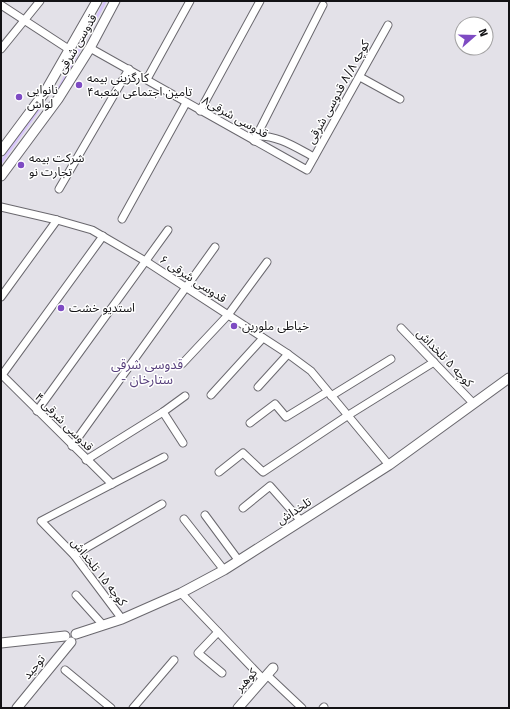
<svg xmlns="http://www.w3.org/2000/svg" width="510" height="709" font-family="'Fira Sans','Noto Sans Arabic',sans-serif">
<rect width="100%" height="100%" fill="#e3e1e8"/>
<!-- green -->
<g fill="#d8c6fb">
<polygon points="104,1 107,1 59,90 57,89"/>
<polygon points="40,104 43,106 1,165 1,160"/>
</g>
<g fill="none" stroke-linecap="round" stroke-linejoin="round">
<defs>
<g id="street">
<polyline points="1,5 70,50"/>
<polyline points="90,48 307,170 388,25"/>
<polyline points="1,49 40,1"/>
<polyline points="360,77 400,99"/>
<polyline points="147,79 190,1"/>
<polyline points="200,111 260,1"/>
<path d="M 256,136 C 278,135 295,147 314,157"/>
<polyline points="254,141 323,5"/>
<polyline points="59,189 129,69"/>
<polyline points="1,207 57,220 92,230 147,262 288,354 311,371 389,465"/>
<polyline points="122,219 186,103"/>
<polyline points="1,297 57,220"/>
<polyline points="401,328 473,403"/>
<polyline points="182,364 228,315 267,262"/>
<polyline points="1,374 112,484"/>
<polyline points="2,375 103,236"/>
<polyline points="258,387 288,354"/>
<polyline points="211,395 263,338"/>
<polyline points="331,396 391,359"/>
<polyline points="37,411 168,230"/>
<polyline points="163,412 183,443"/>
<polyline points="250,423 275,404 286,417 327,392"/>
<polyline points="72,446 215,247"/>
<polyline points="86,460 163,412 185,396"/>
<polyline points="219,472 243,453 263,472 347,416 434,362"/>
<polyline points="243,508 270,486 301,521"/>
<polyline points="205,515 239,561"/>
<polyline points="184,519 224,570"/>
<polyline points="74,555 162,504"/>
<polyline points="181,593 263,679"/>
<polyline points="76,595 103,625"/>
<polyline points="122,619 74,555 41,521 164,457"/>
<polyline points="218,632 198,653 222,673"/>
<polyline points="65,670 111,708"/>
<polyline points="267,675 302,708"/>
<polyline points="133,708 174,660"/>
<polyline points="323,708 324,707"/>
</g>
<g id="secondary">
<polyline points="1,151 45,92 97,1"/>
<polyline points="1,176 58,99 90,48 115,1"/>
<polyline points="76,634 122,619 181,593 224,570 389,465 509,378"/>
<polyline points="1,643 65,636"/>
<polyline points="17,708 71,642"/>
<polyline points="238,708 273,668"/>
</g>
</defs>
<!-- street casing -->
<use href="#street" stroke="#6a686e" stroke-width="9"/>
<!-- secondary casing -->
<use href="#secondary" stroke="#6a686e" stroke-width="11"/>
<!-- street -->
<use href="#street" stroke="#fff" stroke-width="7"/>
<!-- secondary -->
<use href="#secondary" stroke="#fff" stroke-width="9"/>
</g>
<!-- markers -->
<g fill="#7e4bc3" stroke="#fff" stroke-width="1.5">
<circle cx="79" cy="85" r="4"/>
<circle cx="19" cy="97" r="4"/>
<circle cx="21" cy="165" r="4"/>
<circle cx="61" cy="308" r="4"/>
<circle cx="234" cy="326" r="4"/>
</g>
<g text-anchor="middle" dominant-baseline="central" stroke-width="3" stroke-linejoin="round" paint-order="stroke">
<!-- street labels -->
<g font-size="12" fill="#131215" stroke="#fff">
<text transform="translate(77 44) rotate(-60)">قدوسی شرقی</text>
<text transform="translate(338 92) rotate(-61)">کوچه ۸/۸ قدوسی شرقی</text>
<text transform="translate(235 117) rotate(29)">قدوسی شرقی۸</text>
<text transform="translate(193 279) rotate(33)">قدوسی شرقی ۶</text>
<text transform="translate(445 358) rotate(46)">کوچه ۵ تلخداش</text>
<text transform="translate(64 422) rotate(45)">قدوسی شرقی ۴</text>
<text transform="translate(294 511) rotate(-33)">تلخداش</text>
<text transform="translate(99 572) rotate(52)">کوچه ۱۵ تلخداش</text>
<text transform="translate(34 667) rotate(-51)">توحید</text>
<text transform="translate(246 680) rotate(-49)">کوهبر</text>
</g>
<!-- poi labels -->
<g font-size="12" fill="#131215" stroke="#fff" text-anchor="start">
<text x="87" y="78">کارگزینی بیمه<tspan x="87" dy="14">تامین اجتماعی شعبه۴</tspan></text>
<text x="27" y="90">نانوایی<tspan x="27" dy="14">لواش</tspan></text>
<text x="29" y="158">شرکت بیمه<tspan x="29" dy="14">تجارت نو</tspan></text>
<text x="69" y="308">استدیو خشت</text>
<text x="242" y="326">خیاطی ملورین</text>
</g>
<!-- neighbourhood labels -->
<g font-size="13" fill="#58417d" stroke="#fff">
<text x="147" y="364">قدوسی شرقی<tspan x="147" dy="15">- ستارخان</tspan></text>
</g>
</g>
<!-- border -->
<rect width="510" height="709" fill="none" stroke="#131215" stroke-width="4"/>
<!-- north arrow -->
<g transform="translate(474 36) rotate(70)"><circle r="19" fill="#ffffff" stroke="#a1a0a1"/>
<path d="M0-3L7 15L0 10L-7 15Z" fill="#7e4bc3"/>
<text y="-6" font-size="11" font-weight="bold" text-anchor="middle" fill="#131215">N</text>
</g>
</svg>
